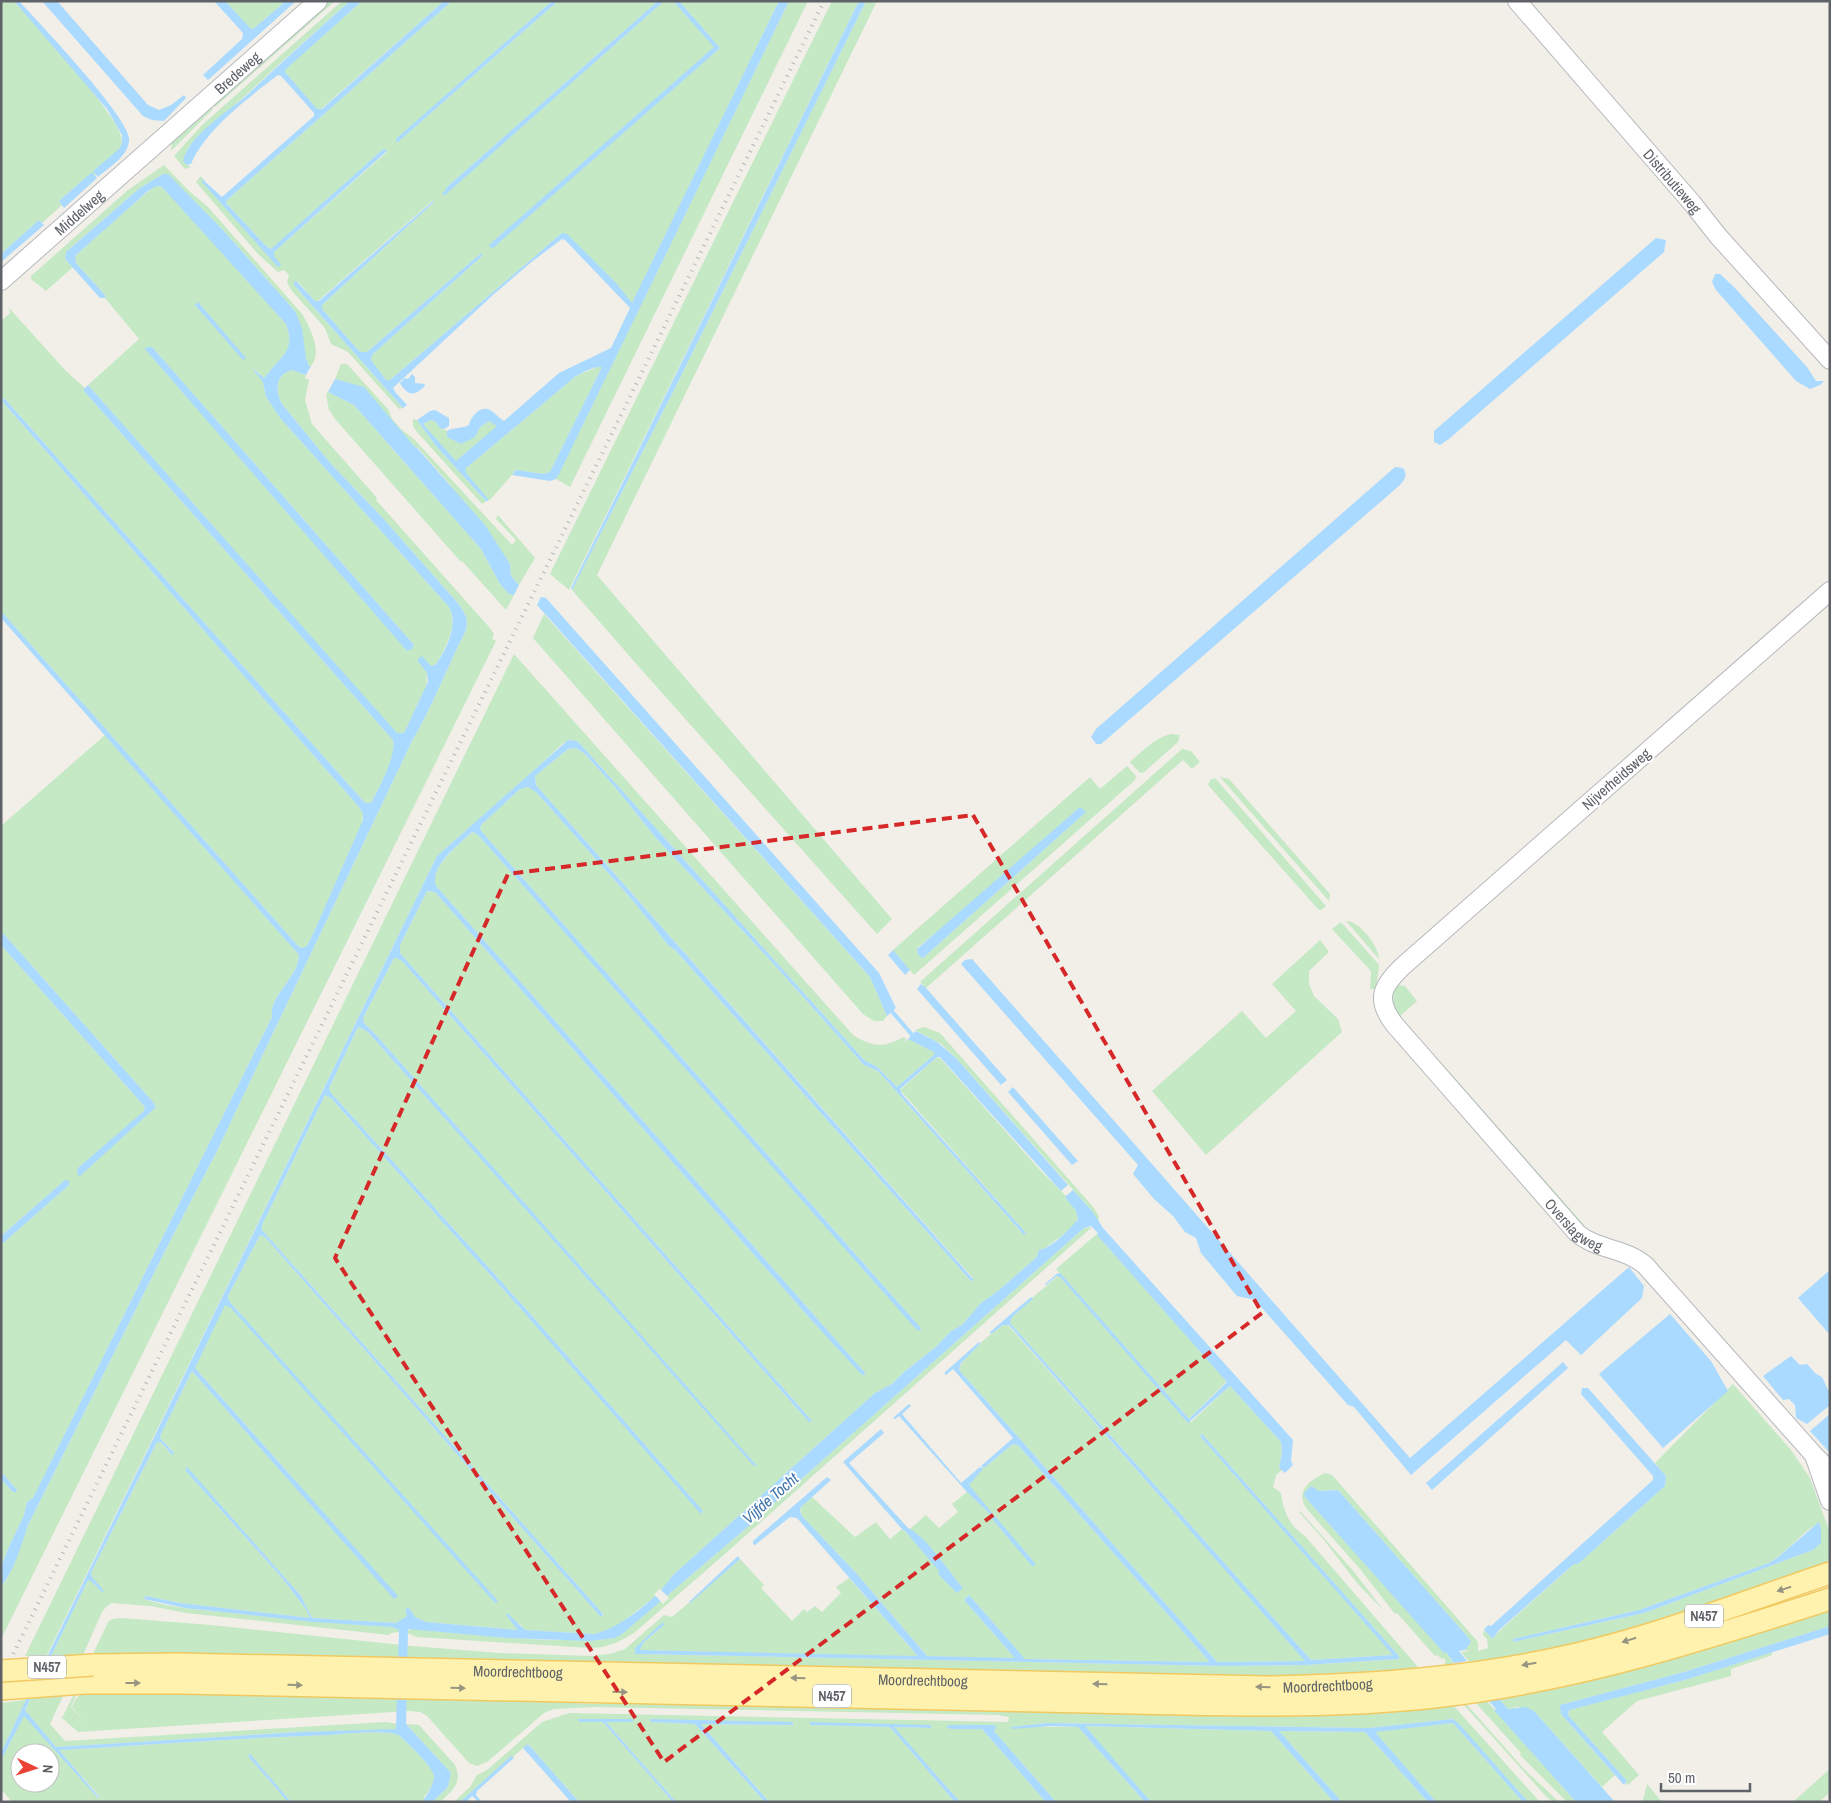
<svg xmlns="http://www.w3.org/2000/svg" width="1831" height="1803" font-family="'Archivo Narrow',sans-serif">
<rect width="100%" height="100%" fill="#f1efe8"/>
<!-- green -->
<g fill="#c5e8c5" fill-rule="evenodd">
<path d="M 1,1 L 14,1 C 32,22 124,120 122,141 C 121,153 102,164 94,171 L 96,174 L 95,176 L 91,173 L 59,201 L 62,205 L 42,223 L 39,220 L 1,254 Z"/>
<polygon points="225,1 286,1 253,29 250,29"/>
<polygon points="326,1 335,1 215,107 211,103"/>
<path d="M 342,1 L 350,1 C 315,32 281,62 247,94 C 227,113 206,129 188,148 L 187,165 L 191,167 L 185,169 L 174,156 L 202,125 Z"/>
<polygon points="362,1 444,1 321,109 316,109 285,72 284,70"/>
<polygon points="452,1 552,1 397,139 398,142 558,1 658,1 447,187 444,195 664,1 673,1 715,47 490,245 720,48 679,1 779,1 632,304 617,284 562,233 390,380 386,380 371,360 372,355 482,256 480,254 367,352 362,352 359,351 322,309 322,305 434,202 432,201 318,301 315,301 297,281 295,282 294,285 403,408 399,409 348,352 331,344 325,328 292,291 287,283 289,275 284,270 278,272 258,254 196,182 201,176 221,203 281,263 274,256 274,252 387,152 386,150 384,149 381,151 272,249 266,246 226,203 227,200"/>
<polygon points="789,1 808,1 570,487 556,479"/>
<polygon points="832,1 859,1 569,590 550,574"/>
<polygon points="866,1 877,1 597,575 892,919 877,934 639,667 572,590 674,390"/>
<polygon points="209,104 213,109 171,151 172,140"/>
<path d="M 164,165 L 189,191 L 208,207 L 303,315 C 310,329 323,351 311,366 L 309,366 L 306,358 L 295,311 L 222,229 L 167,175 L 163,174 L 140,188 L 66,252 L 65,259 L 73,267 L 46,291 L 31,279 L 31,276 L 128,190 Z"/>
<path d="M 155,186 L 162,187 L 181,206 L 286,324 C 293,344 289,352 274,366 C 270,370 268,374 264,378 L 252,367 L 263,382 L 266,397 L 281,419 L 449,607 C 458,623 447,647 437,662 C 434,666 429,667 427,673 C 426,679 428,683 425,689 L 404,733 L 397,734 L 88,385 L 139,339 L 105,298 L 105,295 L 76,263 L 75,256 L 127,209 ZM 147,347 L 152,347 L 414,645 L 412,648 Z"/>
<path d="M 9,308 L 66,371 L 85,388 L 83,390 L 393,740 C 398,755 378,789 371,803 L 365,803 L 4,398 L 2,401 L 359,807 L 363,814 L 362,826 L 314,932 L 307,946 L 302,948 L 299,947 L 1,611 L 1,321 L 10,313 Z"/>
<polygon points="341,364 347,364 388,409 392,419 403,431 413,438 512,545 516,540 496,519 498,515 535,558 519,585 511,576 510,564 446,480 418,448 414,447 364,388 335,379"/>
<polygon points="600,366 602,367 550,473 543,474 516,470 489,501 461,469 465,469 576,376"/>
<path d="M 292,370 L 306,375 L 305,378 L 309,380 L 305,400 L 312,424 L 377,498 L 376,500 L 489,627 L 494,634 L 492,639 L 496,641 L 1,1639 L 1,1587 L 7,1579 L 14,1564 L 28,1525 L 168,1245 L 216,1153 L 412,741 C 433,706 447,667 466,630 C 469,618 464,611 456,601 L 380,515 L 331,464 L 282,404 C 275,391 275,374 292,370 Z"/>
<polygon points="328,392 354,405 481,549 500,584 509,594 514,595 506,610 462,561 460,561 336,420 329,410 326,394"/>
<polygon points="413,419 417,420 436,446 486,501 482,504 417,432 413,426"/>
<path d="M 431,420 L 435,421 C 444,435 460,434 475,437 L 480,427 L 489,421 L 498,426 L 456,462 L 423,424 Z"/>
<polygon points="544,614 870,977 887,1016 883,1021 874,1021 863,1014 533,638"/>
<path d="M 514,654 L 854,1036 C 874,1047 883,1048 904,1037 L 906,1039 L 903,1043 L 908,1039 L 934,1052 L 934,1055 L 897,1087 L 877,1067 L 864,1060 L 582,746 C 576,739 570,739 562,744 L 528,776 L 437,856 L 47,1655 L 25,1656 Z"/>
<path d="M 1171,734 L 1180,735 L 1178,742 L 1143,773 L 1139,772 L 1130,762 C 1143,751 1154,738 1171,734 Z"/>
<path d="M 105,735 L 294,949 L 299,955 C 298,979 269,995 272,1017 L 33,1498 L 27,1502 L 24,1515 L 7,1551 L 1,1568 L 1,1479 L 13,1492 L 17,1490 L 1,1472 L 1,1245 L 69,1185 L 65,1180 L 1,1236 L 1,945 L 145,1107 L 144,1111 L 80,1175 L 156,1107 L 153,1102 L 1,931 L 1,826 Z"/>
<path d="M 576,748 L 584,753 L 615,787 L 656,838 L 771,961 L 864,1065 L 878,1071 L 895,1090 L 1024,1235 L 1026,1233 L 900,1090 L 937,1057 L 941,1059 L 1040,1170 L 1066,1196 L 1078,1215 C 1077,1232 1045,1243 1037,1257 L 998,1291 L 981,1303 L 963,1324 L 950,1332 L 936,1347 L 904,1372 L 892,1384 L 875,1393 L 672,1576 L 664,1588 L 669,1594 L 743,1531 L 1084,1228 L 1092,1227 L 726,1553 L 634,1633 L 616,1643 L 602,1647 L 590,1648 L 417,1637 L 407,1633 L 410,1628 C 457,1633 503,1638 551,1640 C 572,1640 594,1641 615,1638 L 654,1598 C 635,1611 617,1630 594,1634 L 524,1630 L 521,1625 L 506,1615 L 518,1630 L 426,1622 L 415,1617 L 409,1608 L 407,1616 L 396,1623 L 312,1618 L 301,1596 L 187,1468 L 185,1470 L 282,1578 L 306,1609 L 310,1618 L 180,1603 L 146,1596 L 144,1599 C 166,1607 200,1610 224,1612 C 280,1619 336,1623 392,1627 L 399,1630 L 399,1632 L 391,1633 L 389,1635 L 186,1613 L 151,1606 L 124,1604 L 112,1603 L 106,1607 L 102,1612 L 83,1655 L 51,1656 L 87,1582 L 92,1577 L 91,1573 L 157,1442 L 162,1443 L 172,1455 L 171,1449 L 160,1438 L 161,1434 L 192,1371 L 395,1599 L 286,1470 L 195,1368 L 222,1307 L 226,1304 L 242,1315 L 229,1301 L 228,1296 L 260,1235 L 265,1237 L 600,1616 L 603,1616 L 603,1614 L 262,1230 L 262,1225 L 325,1095 L 331,1098 L 703,1511 L 525,1308 L 331,1093 L 329,1088 L 357,1029 L 359,1027 L 368,1032 L 756,1466 L 376,1035 L 364,1023 L 363,1018 L 394,958 L 397,958 L 402,961 L 809,1422 L 812,1421 L 400,953 L 400,945 L 427,891 L 435,892 L 814,1323 L 866,1374 L 437,887 C 435,885 433,882 433,880 C 433,868 464,837 474,832 L 480,837 L 921,1328 L 482,832 L 480,828 L 481,825 L 520,789 C 528,786 531,788 537,793 L 634,902 L 668,945 L 675,950 L 971,1281 L 973,1278 L 536,785 L 535,776 L 568,749 Z"/>
<polygon points="1182,749 1191,751 1200,762 1192,769 1183,760 926,988 920,982"/>
<path d="M 1127,766 L 1136,776 L 1135,780 L 914,975 L 893,950 L 1090,777 L 1100,789 ZM 1086,812 L 923,958 C 919,957 917,953 917,948 Z"/>
<polygon points="1220,777 1229,779 1330,894 1329,901"/>
<polygon points="1215,778 1326,906 1321,910 1318,909 1208,785 1210,780"/>
<path d="M 1346,921 C 1359,920 1379,947 1379,959 Z"/>
<polygon points="1341,922 1379,965 1376,989 1370,989 1371,971 1332,929"/>
<polygon points="1320,940 1329,952 1309,971 1309,984 1314,996 1338,1019 1342,1032 1206,1155 1152,1091 1242,1011 1266,1038 1296,1011 1272,984"/>
<path d="M 1399,985 L 1405,986 L 1417,1001 L 1400,1016 L 1585,1226 L 1582,1228 L 1401,1022 C 1395,1010 1388,996 1399,985 Z"/>
<polygon points="924,1027 940,1033 1094,1208 1099,1217 1098,1222 1092,1211 956,1058 941,1044 915,1030"/>
<polygon points="1098,1233 1097,1235 1227,1381 1189,1419 1056,1269"/>
<path d="M 1058,1276 L 1060,1277 L 1191,1422 L 1230,1386 L 1281,1442 L 1282,1452 L 1279,1467 L 1282,1470 L 1276,1475 L 1273,1487 L 1281,1493 C 1283,1510 1290,1527 1305,1536 L 1423,1673 L 1335,1679 L 546,1665 L 498,1659 L 105,1657 L 93,1654 L 108,1622 L 112,1619 L 121,1618 L 211,1625 L 411,1646 L 500,1653 L 592,1656 L 610,1654 L 625,1649 L 664,1615 L 672,1617 L 740,1559 L 764,1585 L 761,1588 L 792,1621 L 804,1609 L 807,1612 L 815,1606 L 822,1612 L 841,1593 L 836,1587 L 849,1578 L 917,1655 L 916,1657 L 639,1650 L 643,1643 L 664,1625 L 635,1648 L 635,1654 L 1225,1666 L 1305,1665 L 1399,1659 L 1399,1656 L 1202,1434 L 1200,1436 L 1394,1655 L 1311,1660 L 1010,1323 L 1012,1317 L 1032,1299 L 1032,1298 Z"/>
<path d="M 1006,1324 L 1008,1325 L 1306,1661 L 1217,1662 L 959,1370 C 961,1357 992,1333 1003,1325 Z"/>
<path d="M 1733,1384 L 1791,1450 L 1810,1478 L 1830,1533 L 1830,1558 L 1825,1564 L 1647,1628 L 1473,1666 L 1461,1652 L 1470,1651 L 1465,1650 L 1468,1646 L 1467,1636 L 1338,1490 L 1319,1491 L 1305,1495 L 1305,1497 L 1444,1652 L 1446,1652 L 1457,1669 L 1448,1670 L 1443,1665 L 1446,1662 L 1444,1658 L 1442,1659 L 1437,1655 L 1435,1656 L 1397,1613 L 1395,1614 L 1360,1569 L 1306,1508 C 1295,1491 1310,1480 1325,1473 L 1332,1475 L 1478,1642 L 1478,1651 L 1488,1648 L 1487,1639 L 1483,1635 L 1484,1630 L 1493,1639 L 1498,1632 L 1574,1564 L 1578,1564 L 1665,1486 L 1666,1476 L 1655,1463 ZM 1819,1523 L 1821,1528 L 1813,1550 L 1644,1613 L 1513,1642 L 1513,1639 L 1639,1610 L 1769,1563 C 1788,1552 1800,1533 1819,1523 Z"/>
<path d="M 1013,1444 L 1018,1445 L 1209,1661 L 1208,1662 L 1025,1659 L 969,1595 L 964,1600 L 1016,1659 L 927,1656 L 856,1573 L 802,1516 C 798,1506 805,1503 812,1497 L 855,1537 L 876,1522 L 890,1539 L 902,1529 L 948,1572 L 936,1555 L 910,1529 L 926,1515 L 939,1528 L 958,1512 L 952,1504 L 967,1492 L 993,1517 L 969,1485 L 983,1467 L 984,1468 Z"/>
<polygon points="1300,1511 1355,1573 1384,1611 1357,1583 1324,1540 1299,1512"/>
<polygon points="1830,1605 1830,1626 1684,1672 1560,1705 1567,1721 1615,1775 1602,1787 1534,1711 1517,1707 1508,1709 1499,1699"/>
<polygon points="1772,1652 1772,1655 1731,1669 1731,1676 1637,1701 1602,1732 1639,1775 1628,1785 1626,1784 1627,1781 1568,1715 1569,1710 1571,1709 1685,1680"/>
<path d="M 95,1690 L 514,1697 L 549,1702 L 597,1704 L 633,1699 L 1451,1703 L 1540,1802 L 1528,1802 L 1453,1719 L 1369,1728 L 1047,1723 L 1011,1727 L 1078,1727 L 1145,1802 L 1056,1802 L 993,1730 L 995,1725 L 947,1728 L 982,1729 L 1046,1802 L 960,1802 L 893,1727 L 931,1728 L 931,1726 L 811,1725 L 890,1727 L 955,1802 L 769,1802 L 701,1724 L 793,1725 L 794,1723 L 651,1722 L 695,1724 L 765,1802 L 676,1802 L 606,1722 L 633,1722 L 579,1722 L 603,1722 L 673,1802 L 579,1802 L 528,1744 L 460,1802 L 454,1802 L 470,1787 L 477,1775 L 487,1770 L 542,1722 L 569,1713 L 1008,1722 L 1009,1717 L 998,1715 L 594,1707 L 554,1709 L 544,1713 L 487,1762 L 477,1766 L 469,1763 L 427,1716 L 420,1712 L 409,1711 L 78,1732 L 62,1718 L 73,1696 L 76,1695 L 71,1707 L 87,1725 L 72,1707 C 78,1693 81,1694 95,1690 Z"/>
<polygon points="63,1696 50,1724 65,1741 386,1722 398,1724 396,1729 393,1730 299,1732 56,1747 25,1711 31,1698"/>
<polygon points="26,1700 1,1753 1,1703"/>
<polygon points="1486,1700 1576,1802 1567,1802 1520,1755 1521,1753 1474,1701"/>
<polygon points="1464,1705 1467,1705 1524,1769 1559,1802 1552,1802 1543,1793"/>
<path d="M 24,1715 L 98,1798 L 99,1796 L 59,1750 C 149,1745 238,1738 328,1735 C 344,1734 388,1729 400,1736 C 407,1743 434,1768 435,1776 C 435,1783 428,1792 424,1797 L 425,1802 L 291,1802 L 250,1755 L 248,1756 L 288,1802 L 12,1802 L 1,1789 L 1,1760 ZM 20,1753 L 50,1753 L 50,1783 L 20,1783 Z"/>
<polygon points="1453,1723 1523,1802 1436,1802 1374,1731"/>
<path d="M 406,1724 L 419,1725 L 455,1765 C 463,1783 453,1790 440,1802 L 432,1802 L 448,1787 L 451,1773 Z"/>
<polygon points="1084,1726 1271,1731 1334,1802 1151,1802"/>
<polygon points="1279,1731 1365,1732 1428,1802 1342,1802"/>
<polygon points="1830,1769 1830,1792 1819,1802 1793,1802"/>
<polygon points="1647,1784 1662,1802 1644,1802 1643,1800"/>
</g>
<!-- water -->
<g fill="#aadaff">
<path d="M 14,1 L 19,1 C 39,23 129,117 129,139 C 130,155 108,168 98,177 L 93,171 L 119,149 L 122,143 L 122,135 L 107,109 Z"/>
<polygon points="42,1 57,1 148,105 159,110 171,105 184,95 186,98 164,121 152,120 143,116"/>
<polygon points="214,1 225,1 250,28 253,29 286,1 296,1 208,80 203,75 242,39 243,33"/>
<path d="M 350,1 L 362,1 L 285,70 L 285,72 L 317,109 L 322,109 L 444,1 L 452,1 L 227,200 L 226,203 L 266,246 L 271,249 L 381,151 L 384,149 L 387,151 L 274,252 L 274,256 L 281,265 L 278,267 L 202,182 L 202,179 L 222,197 L 314,116 L 314,113 L 281,76 L 278,75 C 249,97 205,130 191,164 L 187,165 L 183,161 C 189,135 228,112 247,95 C 281,63 315,32 350,1 Z"/>
<polygon points="552,1 558,1 398,142 396,141 396,139"/>
<polygon points="658,1 664,1 445,195 442,195 447,187"/>
<polygon points="673,1 679,1 720,48 493,248 490,247 489,245 714,47"/>
<path d="M 779,1 L 789,1 L 559,474 L 556,479 L 550,481 L 512,475 L 516,470 L 543,474 L 550,472 L 602,367 C 593,366 584,372 576,376 L 465,469 L 467,474 L 488,499 L 488,501 L 486,501 L 436,446 L 417,420 L 430,411 L 435,410 L 449,418 L 449,426 L 444,429 L 440,428 L 435,421 L 431,420 L 423,424 L 456,461 L 497,426 L 489,421 L 480,427 L 475,437 L 461,444 L 447,437 L 447,431 C 453,427 462,429 469,425 C 471,417 480,405 490,410 C 495,413 499,418 504,421 L 559,373 L 611,348 L 630,308 L 565,240 L 562,239 L 534,260 L 494,294 L 393,388 L 396,393 L 407,405 L 403,408 L 294,285 L 294,282 L 296,281 L 315,301 L 319,301 L 433,201 L 434,202 L 322,305 L 322,309 L 359,351 L 362,352 L 367,352 L 480,254 L 482,254 L 482,256 L 372,355 L 371,360 L 386,380 L 390,380 L 562,233 L 567,234 L 617,284 L 632,303 Z"/>
<polygon points="859,1 866,1 674,390 572,590 571,588"/>
<polygon points="92,172 97,178 64,208 59,201"/>
<path d="M 163,174 L 168,174 L 222,229 L 295,311 L 302,328 L 306,358 L 309,366 L 311,366 L 306,375 L 292,370 C 275,374 275,391 282,404 L 331,464 L 380,515 L 456,601 C 464,611 469,618 466,630 C 447,667 433,706 412,741 L 216,1153 L 168,1245 L 28,1525 C 21,1546 15,1569 1,1587 L 1,1568 L 7,1551 L 24,1515 L 27,1502 L 33,1498 L 272,1017 C 269,995 298,979 299,955 L 1,618 L 1,611 L 299,947 L 302,948 L 307,946 L 314,932 L 363,820 L 363,814 L 359,807 L 2,401 L 4,398 L 365,803 L 371,803 C 378,790 397,755 393,740 L 83,390 L 88,385 L 397,733 L 404,733 L 428,682 L 427,673 L 417,660 L 422,656 L 431,666 L 435,665 C 446,651 459,624 449,607 L 281,419 L 266,397 L 263,382 L 251,367 L 264,378 C 268,374 270,370 274,366 C 289,351 293,344 286,324 L 162,187 L 156,186 L 148,191 L 75,256 L 76,263 L 105,295 L 105,298 L 100,298 L 65,259 L 66,252 L 140,188 Z"/>
<polygon points="39,220 44,225 1,262 1,254"/>
<polygon points="1656,238 1666,240 1664,252 1449,439 1440,445 1434,442 1434,431"/>
<polygon points="1715,274 1720,274 1734,287 1807,367 1816,381 1824,381 1820,385 1810,389 1796,381 1716,290 1712,282"/>
<polygon points="198,302 246,358 243,360 195,305"/>
<polygon points="147,347 152,347 414,645 412,649 407,651 145,349"/>
<path d="M 412,374 L 415,377 L 415,383 L 425,384 L 424,387 C 414,397 407,395 400,383 L 405,378 L 408,379 Z"/>
<polygon points="335,379 364,387 414,446 417,448 485,525 510,564 511,576 519,585 514,595 509,594 500,584 481,549 354,405 328,392"/>
<path d="M 1395,467 L 1403,468 C 1408,475 1405,479 1400,485 L 1107,739 L 1101,744 L 1096,744 L 1091,737 L 1096,729 Z"/>
<polygon points="541,597 546,598 879,973 896,1008 887,1016 870,977 537,605"/>
<path d="M 568,740 L 577,741 L 582,746 L 864,1060 L 877,1067 L 897,1087 L 934,1055 L 934,1052 L 908,1039 L 916,1031 L 937,1042 L 956,1058 L 1068,1185 L 1061,1191 L 940,1057 L 937,1057 L 900,1089 L 902,1094 L 1026,1233 L 1024,1235 L 895,1090 L 878,1071 L 864,1065 L 771,961 L 656,838 L 615,787 L 584,753 L 576,748 L 568,749 L 535,776 L 536,785 L 974,1280 L 971,1281 L 675,950 L 668,945 L 634,902 L 537,793 L 528,787 L 520,789 L 481,825 L 480,828 L 482,832 L 919,1326 L 921,1328 L 920,1331 L 916,1329 L 480,837 L 474,832 L 471,833 C 459,844 426,870 437,887 L 866,1374 L 862,1375 L 814,1323 L 435,892 L 427,891 L 400,945 L 400,953 L 812,1421 L 809,1422 L 402,961 L 397,958 L 394,958 L 363,1018 L 364,1023 L 376,1035 L 757,1466 L 753,1465 L 368,1032 L 359,1027 L 357,1029 L 329,1088 L 331,1093 L 525,1308 L 703,1511 L 701,1514 L 521,1309 L 331,1098 L 325,1095 L 262,1225 L 262,1230 L 603,1614 L 602,1616 L 600,1616 L 265,1237 L 260,1235 L 228,1296 L 229,1301 L 498,1601 L 495,1603 L 231,1308 L 225,1305 L 195,1368 L 398,1596 L 394,1599 L 192,1371 L 161,1434 L 160,1438 L 174,1453 L 172,1455 L 162,1443 L 157,1442 L 91,1573 L 92,1577 L 104,1591 L 102,1592 L 90,1580 L 87,1582 L 25,1710 L 56,1747 L 299,1732 L 396,1729 L 399,1630 L 392,1627 L 313,1622 L 241,1614 L 185,1608 L 144,1599 L 146,1596 L 180,1603 L 310,1618 L 306,1609 L 282,1578 L 185,1470 L 187,1467 L 301,1596 L 312,1618 L 396,1623 L 407,1616 L 405,1609 L 409,1608 L 415,1617 L 426,1622 L 518,1630 L 506,1615 L 507,1613 L 525,1630 L 594,1634 C 619,1629 658,1598 672,1576 L 875,1393 L 892,1384 L 904,1372 L 936,1347 L 950,1332 L 963,1324 L 981,1303 L 998,1291 L 1037,1257 L 1039,1250 C 1053,1247 1069,1230 1078,1219 L 1076,1211 L 1065,1197 L 1073,1190 L 1092,1211 L 1103,1228 L 1293,1440 L 1291,1461 L 1293,1465 L 1285,1473 L 1279,1468 L 1282,1452 L 1281,1442 L 1230,1386 L 1188,1423 L 1060,1277 L 1057,1276 L 1046,1285 L 1045,1284 L 1058,1273 L 1061,1274 L 1189,1419 L 1227,1382 L 1097,1235 L 1098,1233 L 1091,1226 L 1084,1228 L 743,1531 L 622,1634 L 615,1638 L 589,1641 L 508,1638 L 408,1629 L 406,1724 L 451,1773 L 448,1787 L 432,1802 L 422,1802 C 427,1795 433,1786 434,1778 C 436,1769 407,1743 400,1736 C 388,1729 344,1734 329,1735 C 239,1738 149,1745 59,1750 L 99,1797 L 98,1798 L 24,1716 L 1,1760 L 1,1753 L 26,1700 L 437,856 Z"/>
<path d="M 1080,807 L 1086,812 L 923,958 C 919,957 917,953 917,949 Z"/>
<polygon points="1,931 153,1102 156,1107 80,1176 77,1174 78,1168 144,1111 145,1107 1,945"/>
<polygon points="893,950 910,970 905,975 888,955"/>
<polygon points="972,959 1410,1458 1629,1267 1644,1286 1642,1298 1581,1355 1566,1340 1411,1475 1354,1407 1348,1405 1255,1300 1237,1296 1201,1253 1196,1238 1185,1232 1173,1216 1154,1199 1133,1174 1138,1165 961,964 965,960"/>
<polygon points="921,984 926,988 1007,1080 1001,1085 917,989"/>
<polygon points="1013,1087 1078,1161 1072,1165 1008,1092"/>
<polygon points="65,1180 69,1181 69,1185 1,1245 1,1236"/>
<polygon points="1830,1270 1830,1335 1798,1298"/>
<polygon points="1031,1297 1033,1299 1012,1317 1010,1323 1311,1660 1393,1655 1200,1436 1202,1434 1399,1656 1399,1659 1305,1665 1225,1666 635,1654 635,1648 663,1622 664,1625 643,1643 640,1650 916,1656 917,1655 797,1518 790,1517 755,1545 753,1544 753,1541 827,1477 831,1480 801,1507 800,1511 802,1516 856,1573 927,1656 1015,1658 964,1600 969,1595 1025,1659 1208,1662 1209,1661 1018,1445 1013,1444 984,1468 981,1466 1013,1438 953,1369 946,1375 944,1373 979,1342 980,1344 961,1363 959,1370 1217,1662 1305,1661 1009,1325 1003,1325 991,1334 990,1332"/>
<polygon points="1670,1314 1711,1361 1728,1391 1663,1448 1599,1374"/>
<polygon points="1791,1356 1800,1365 1807,1364 1816,1374 1822,1377 1830,1394 1830,1405 1807,1424 1796,1418 1795,1405 1789,1399 1783,1400 1763,1376"/>
<polygon points="1563,1362 1568,1368 1432,1490 1426,1483"/>
<polygon points="1582,1388 1588,1388 1666,1476 1665,1486 1578,1564 1574,1564 1498,1631 1493,1639 1484,1630 1488,1625 1491,1626 1653,1480 1653,1476 1581,1394"/>
<polygon points="909,1404 911,1406 902,1414 961,1483 980,1467 983,1469 969,1485 992,1513 994,1518 967,1492 899,1416 895,1419 893,1418"/>
<polygon points="1830,1414 1830,1453 1810,1431"/>
<path d="M 881,1429 L 884,1433 L 849,1463 L 908,1528 C 926,1536 949,1572 963,1588 L 957,1593 L 938,1574 L 939,1571 L 906,1532 L 902,1529 L 843,1462 Z"/>
<polygon points="1,1472 17,1490 16,1492 13,1492 1,1479"/>
<polygon points="1311,1486 1319,1491 1338,1490 1467,1636 1471,1642 1465,1650 1459,1651 1467,1661 1454,1663 1446,1652 1444,1653 1305,1497 1304,1493"/>
<polygon points="1819,1522 1821,1528 1821,1543 1813,1550 1644,1613 1513,1642 1513,1639 1639,1610 1769,1563 1777,1558"/>
<polygon points="738,1556 740,1559 690,1603 689,1602"/>
<polygon points="1830,1626 1830,1634 1685,1680 1569,1710 1568,1715 1627,1781 1624,1785 1561,1714 1560,1705 1684,1672"/>
<polygon points="1499,1699 1508,1709 1525,1707 1534,1711 1615,1802 1576,1802 1494,1710 1496,1709 1488,1700"/>
<polygon points="578,1719 633,1719 633,1722 606,1722 676,1802 673,1802 603,1722 579,1722"/>
<polygon points="651,1719 793,1722 793,1725 701,1724 769,1802 765,1802 695,1724 650,1722"/>
<polygon points="1453,1719 1460,1725 1528,1802 1523,1802 1453,1723 1375,1732 1436,1802 1428,1802 1365,1732 1279,1731 1342,1802 1334,1802 1271,1731 1085,1726 1151,1802 1145,1802 1078,1727 1052,1726 1012,1729 1011,1727 1047,1723 1369,1728"/>
<polygon points="810,1722 931,1725 931,1728 894,1727 960,1802 955,1802 890,1727 810,1725"/>
<polygon points="948,1725 995,1725 996,1727 994,1731 1056,1802 1046,1802 982,1729 952,1729 947,1728"/>
<polygon points="528,1744 579,1802 571,1802 523,1748"/>
<polygon points="250,1754 291,1802 288,1802 248,1756"/>
<polygon points="511,1756 514,1758 477,1791 476,1795 482,1802 479,1802 472,1796 466,1802 460,1802"/>
</g>
<!-- pier -->
<polygon fill="#f1efe8" points="660,1589 669,1598 663,1604 654,1594"/>
<g fill="none" stroke-linecap="round" stroke-linejoin="round">
<!-- stream -->
<g stroke="#aadaff" stroke-width="4">
<polyline points="889,1008 914,1037"/>
<polyline points="994,1518 1033,1564"/>
</g>
<defs>
<g id="minor">
<path id="s1" d="M 1517,1 L 1692,203 L 1718,236 L 1830,360"/>
<path id="s2" d="M 1,281 L 318,1"/>
<path id="s3" d="M 1830,591 L 1403,966 C 1382,986 1375,999 1394,1024 L 1577,1233 C 1597,1250 1625,1248 1645,1265 L 1814,1455 L 1830,1471"/>
<polyline points="1815,1458 1830,1501"/>
</g>
<g id="major">
<path id="s4" d="M 93,1665 L 178,1664 L 1268,1687 C 1372,1685 1475,1678 1577,1654 C 1663,1634 1746,1601 1830,1573"/>
<path d="M 1,1689 L 84,1683 L 182,1683 L 1136,1703 C 1236,1705 1335,1708 1434,1697 C 1571,1682 1700,1641 1830,1599"/>
</g>
</defs>
<!-- minor casing -->
<use href="#minor" stroke="#b5b8bc" stroke-width="20"/>
<!-- major casing -->
<use href="#major" stroke="#f2c960" stroke-width="24"/>
<!-- minor -->
<use href="#minor" stroke="#fff" stroke-width="18"/>
<!-- major -->
<use href="#major" stroke="#fff2af" stroke-width="21"/>
<!-- rail -->
<polyline stroke="#b6b7b8" stroke-width="4" stroke-dasharray="1 6" stroke-linecap="butt" points="1,1679 824,1"/>
<defs>
<polyline id="major-bridge" points="1,1671 93,1665"/>
</defs>
<!-- major-bridge casing -->
<use href="#major-bridge" stroke="#f2c960" stroke-width="24" stroke-linecap="butt"/>
<!-- major-bridge -->
<use href="#major-bridge" stroke="#fff2af" stroke-width="21"/>
</g>
<!-- one-way arrows -->
<defs><path id="oneway-solid" d="M-6-.8H1V-3.2L6.5 0L1 3.2V.8H-6Z" transform="scale(1.25)"/></defs>
<g fill="#979581">
<use href="#oneway-solid" transform="translate(1784 1589) rotate(162)"/>
<use href="#oneway-solid" transform="translate(1629 1640) rotate(163)"/>
<use href="#oneway-solid" transform="translate(1529 1664) rotate(170)"/>
<use href="#oneway-solid" transform="translate(798 1678) rotate(-179)"/>
<use href="#oneway-solid" transform="translate(133 1683)"/>
<use href="#oneway-solid" transform="translate(1100 1684) rotate(-179)"/>
<use href="#oneway-solid" transform="translate(295 1685) rotate(1)"/>
<use href="#oneway-solid" transform="translate(1263 1687) rotate(-179)"/>
<use href="#oneway-solid" transform="translate(458 1688) rotate(1)"/>
<use href="#oneway-solid" transform="translate(620 1692) rotate(1)"/>
</g>
<!-- marked area -->
<path fill="none" stroke="#d62828" stroke-width="4" stroke-dasharray="10 6" stroke-linejoin="round" d="M 973,815 L 1262,1313 L 664,1762 L 335,1258 L 508,874 Z"/>
<g text-anchor="middle" dominant-baseline="central" stroke-width="4" stroke-linejoin="round" paint-order="stroke">
<!-- shield labels -->
<g fill="#fff" stroke="#8f9295" stroke-width="1">
<rect x="1685" y="1604.5" width="38" height="23" rx="4"/>
<rect x="28" y="1655.5" width="38" height="23" rx="4"/>
<rect x="813" y="1684.5" width="38" height="23" rx="4"/>
</g>
<g font-size="14" font-weight="bold" fill="#5f6368">
<text x="1704" y="1616">N457</text>
<text x="47" y="1667">N457</text>
<text x="832" y="1696">N457</text>
</g>
<!-- street labels -->
<g font-size="15" fill="#5f6368" stroke="#fff">
<text stroke="none"><textPath href="#s2" startOffset="315">Bredeweg</textPath></text>
<text stroke="none"><textPath href="#s1" startOffset="238">Distributieweg</textPath></text>
<text stroke="none"><textPath href="#s2" startOffset="104">Middelweg</textPath></text>
<text transform="translate(1616 779) rotate(-41)">Nijverheidsweg</text>
<text stroke="none"><textPath href="#s3" startOffset="906">Overslagweg</textPath></text>
<text stroke="none"><textPath href="#s4" startOffset="425">Moordrechtboog</textPath></text>
<text stroke="none"><textPath href="#s4" startOffset="830">Moordrechtboog</textPath></text>
<text stroke="none"><textPath href="#s4" startOffset="1235">Moordrechtboog</textPath></text>
</g>
<!-- water labels -->
<g font-size="16" font-style="italic" fill="#4174aa" stroke="#fff">
<text transform="translate(770 1498) rotate(-41)">Vijfde Tocht</text>
</g>
</g>
<!-- border -->
<rect width="1831" height="1803" fill="none" stroke="#5f6368" stroke-width="5"/>
<!-- north arrow -->
<g transform="translate(35 1768) rotate(94)"><circle r="24" fill="#ffffff" stroke="#bfc1c3"/>
<path d="M0-4L9 19L0 12L-9 19Z" fill="#ea4335"/>
<text y="-8" font-size="14" font-weight="bold" text-anchor="middle" fill="#5f6368">N</text>
</g>
<!-- scale -->
<path d="M1661 1783v8h89v-8" fill="none" stroke="#5f6368" stroke-width="2.5"/>
<text x="1668" y="1783" font-size="15" fill="#5f6368" stroke="#ffffff" stroke-width="4" paint-order="stroke">50 m</text>
</svg>
